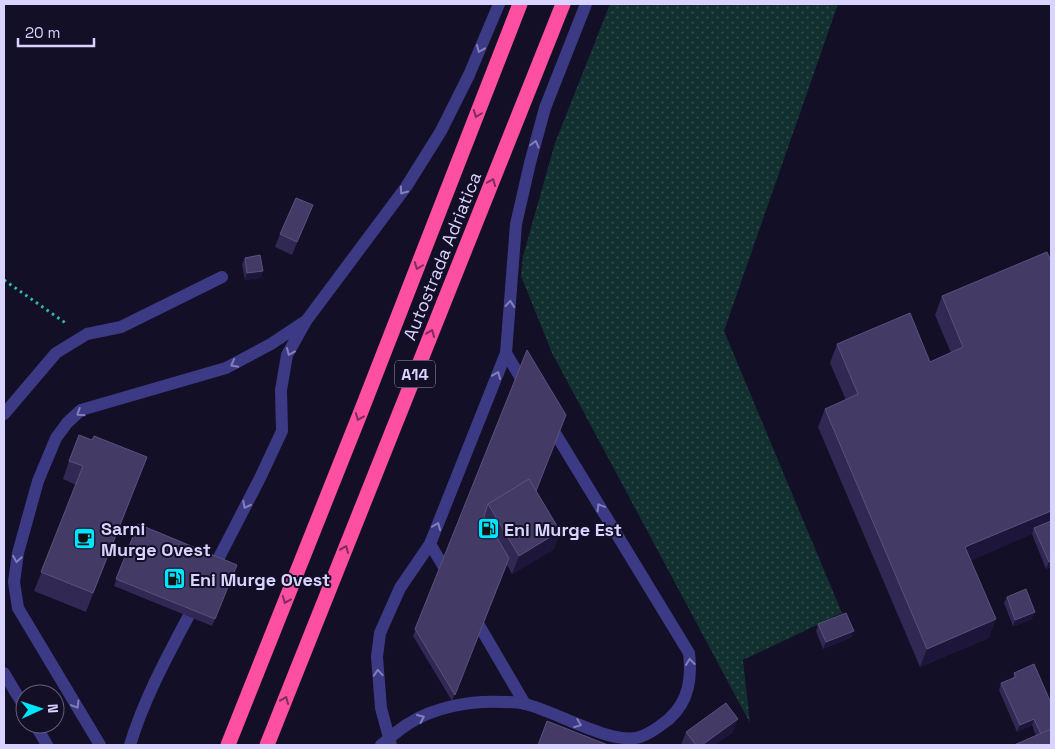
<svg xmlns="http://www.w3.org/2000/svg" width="1055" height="749" font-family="'Space Grotesk',sans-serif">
<defs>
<pattern id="grass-dots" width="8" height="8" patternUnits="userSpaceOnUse" patternTransform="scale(1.25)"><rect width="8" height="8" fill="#12302f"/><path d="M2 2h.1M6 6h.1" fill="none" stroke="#344d4e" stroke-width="1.8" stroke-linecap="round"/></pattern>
</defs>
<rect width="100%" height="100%" fill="#130f26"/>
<!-- grass -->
<polygon fill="url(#grass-dots)" points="610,4 838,4 724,331 842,613 743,660 750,723 552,353 521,276 523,256 555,143"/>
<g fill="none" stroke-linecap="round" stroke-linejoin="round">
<!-- path -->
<polyline stroke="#2fb8b0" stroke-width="3" stroke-dasharray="2.5 4" stroke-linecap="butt" points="4,280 67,324"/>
<!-- minor -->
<g stroke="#3d3a85" stroke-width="12">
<polyline points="506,353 526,387"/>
<polyline points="4,414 56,353 87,334 121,327 222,277"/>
<polyline points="430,544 450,577"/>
<polyline points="212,571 260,478 282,431 281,390 287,355 306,321 406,187 441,131 469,75 499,4"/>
<polyline points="473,615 525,704"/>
<polyline points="4,673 25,708"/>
<polyline points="35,724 47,745"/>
<polyline points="100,745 18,608 14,582 18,553 38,481 56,438 67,423 81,410 226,368 271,344 304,322"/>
<path d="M 130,745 C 145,695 172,648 196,602"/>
<path d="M 381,745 C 390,738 398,730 408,724 C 434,707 472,700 503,702 C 510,702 518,702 525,704 C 556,711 611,746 640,737 C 652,733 660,726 669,719 C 689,701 692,678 689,653 L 549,423"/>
<polyline points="391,745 381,708 377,657 380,633 400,588 430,544 506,353 516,224 530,163 545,108 586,4"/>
</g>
<!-- highway -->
<g stroke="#ff4fa3" stroke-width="15">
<polyline points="228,745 360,414 520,4"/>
<polyline points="267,745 563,4"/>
</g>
</g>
<!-- wall -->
<g fill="#312854">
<polygon points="308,218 292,255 275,247 280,234"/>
<polygon points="1047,252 1051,567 1046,569 1032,534 971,560 989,638 920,667 818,427 825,409 846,400 830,363 837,344 930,362 951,353 935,315 942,296"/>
<polygon points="245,258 263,271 260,278 245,280 242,264"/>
<polygon points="527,350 536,491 560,531 554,549 512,574 507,565 452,701 413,636"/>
<polygon points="92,440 147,457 86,612 34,591 76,485 63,479 69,461"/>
<polygon points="138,524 237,565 212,626 114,586"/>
<polygon points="1007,597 1032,619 1013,626 1004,603"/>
<polygon points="818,624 852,637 823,649 816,631"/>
<polygon points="1014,673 1051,745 1036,736 1032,725 1017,732 999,690 1001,683 1013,678"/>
<polygon points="686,732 733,732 715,745 681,745"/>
</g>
<!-- shaded-wall -->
<g fill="#1d163a">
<polygon points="313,205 308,218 292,255 297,242"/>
<polygon points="263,271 260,278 245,280 247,273"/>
<polygon points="147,457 140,476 86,612 93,593"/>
<polygon points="1051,511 1051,526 1034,528 1032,534 959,566 965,547"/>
<polygon points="560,531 554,549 512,574 519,556"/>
<polygon points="1051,561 1051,567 1046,569 1049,562"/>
<polygon points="1035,612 1032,619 1013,626 1015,620"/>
<polygon points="996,619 989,638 920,667 927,649"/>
<polygon points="854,631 852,637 823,649 826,642"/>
<polygon points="738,719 733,732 715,745 702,745"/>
<polygon points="1034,719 1032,725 1017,732 1020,725"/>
</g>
<!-- building -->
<g fill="#433a66" stroke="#5a527e">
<polygon points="296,198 313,205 297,242 280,234"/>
<polygon points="1047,252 1051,261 1051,511 965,547 996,619 927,649 825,409 858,394 837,344 910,313 930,362 963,347 942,296"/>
<polygon points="260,255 263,271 247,273 245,258"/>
<polygon points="527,350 566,415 536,491 529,479 488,504 484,516 509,558 455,695 415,629"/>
<polygon points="79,435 92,440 94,436 147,457 93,593 41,572 83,466 69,461"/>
<polygon points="529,479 560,531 519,556 488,504"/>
<polygon points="1051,521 1051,561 1049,562 1034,528"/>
<polygon points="138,524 237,565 215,619 116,579"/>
<polygon points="1026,589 1035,612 1015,620 1007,597"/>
<polygon points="846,613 854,631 826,642 818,624"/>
<polygon points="1034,664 1051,703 1051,729 1041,734 1034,719 1020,725 1001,683 1016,677 1014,673"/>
<polygon points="726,703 738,719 702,745 696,745 686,732"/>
<polygon points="547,721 608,745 538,745"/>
<polygon points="1051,729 1051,745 1014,745"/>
</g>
<!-- one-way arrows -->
<defs><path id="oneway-chevron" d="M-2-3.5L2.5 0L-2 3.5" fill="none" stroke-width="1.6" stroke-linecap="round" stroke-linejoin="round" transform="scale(1.25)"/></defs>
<g stroke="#837fbc">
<use href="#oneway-chevron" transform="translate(480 49) rotate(112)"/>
<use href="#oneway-chevron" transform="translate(535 144) rotate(-75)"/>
<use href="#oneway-chevron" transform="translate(403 191) rotate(126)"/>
<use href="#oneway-chevron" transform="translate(510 304) rotate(-85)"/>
<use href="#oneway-chevron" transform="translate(290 352) rotate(113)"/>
<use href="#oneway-chevron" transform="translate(234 364) rotate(152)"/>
<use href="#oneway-chevron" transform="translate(497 375) rotate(-68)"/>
<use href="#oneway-chevron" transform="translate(80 413) rotate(147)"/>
<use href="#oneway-chevron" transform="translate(246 505) rotate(117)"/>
<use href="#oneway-chevron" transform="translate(600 507) rotate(-121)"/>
<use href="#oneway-chevron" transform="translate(437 526) rotate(-68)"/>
<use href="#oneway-chevron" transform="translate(17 559) rotate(99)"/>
<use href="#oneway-chevron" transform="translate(690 662) rotate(-97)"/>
<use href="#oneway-chevron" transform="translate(378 673) rotate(-94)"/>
<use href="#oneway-chevron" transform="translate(76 705) rotate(59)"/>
<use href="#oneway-chevron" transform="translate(421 718) rotate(-24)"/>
<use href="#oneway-chevron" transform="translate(578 724) rotate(21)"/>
</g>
<g stroke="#7d2c5e">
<use href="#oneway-chevron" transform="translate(477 114) rotate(111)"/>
<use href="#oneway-chevron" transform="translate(492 182) rotate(-68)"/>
<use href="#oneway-chevron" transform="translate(418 266) rotate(111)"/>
<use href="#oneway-chevron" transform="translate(431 333) rotate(-68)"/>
<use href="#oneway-chevron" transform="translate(359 417) rotate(112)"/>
<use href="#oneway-chevron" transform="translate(345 549) rotate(-68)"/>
<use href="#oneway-chevron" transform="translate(286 600) rotate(112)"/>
<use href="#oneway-chevron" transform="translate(285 700) rotate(-68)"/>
</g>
<!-- icons -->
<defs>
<symbol id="fuel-square" viewBox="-11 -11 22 22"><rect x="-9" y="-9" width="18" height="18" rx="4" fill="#00e5ff" stroke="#130f26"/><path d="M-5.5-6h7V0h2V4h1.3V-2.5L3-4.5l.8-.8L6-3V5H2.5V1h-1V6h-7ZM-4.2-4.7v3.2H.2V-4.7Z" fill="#111"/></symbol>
<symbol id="cafe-square" viewBox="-11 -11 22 22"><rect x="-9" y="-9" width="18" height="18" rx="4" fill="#00e5ff" stroke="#130f26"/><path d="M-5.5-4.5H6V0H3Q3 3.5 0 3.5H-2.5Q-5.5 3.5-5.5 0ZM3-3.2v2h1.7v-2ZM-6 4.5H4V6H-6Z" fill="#111"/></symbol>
</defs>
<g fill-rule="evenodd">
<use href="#fuel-square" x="476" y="516" width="25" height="25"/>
<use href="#cafe-square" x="72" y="526" width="25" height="25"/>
<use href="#fuel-square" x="162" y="566" width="25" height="25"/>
</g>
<g text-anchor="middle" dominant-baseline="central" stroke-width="4" stroke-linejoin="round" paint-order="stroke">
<!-- shield labels -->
<rect fill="#130f26" stroke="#9e99be" stroke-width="1" x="395" y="360.5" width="40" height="27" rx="4"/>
<g font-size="16" font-weight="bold" fill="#d9d4ff">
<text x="415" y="374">A14</text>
</g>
<!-- street labels -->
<g font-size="18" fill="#d9d4ff" stroke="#130f26">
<text transform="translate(442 256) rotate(-68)">Autostrada Adriatica</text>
</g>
<!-- poi labels -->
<g font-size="18" font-weight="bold" fill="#d9d4ff" stroke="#130f26" text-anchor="start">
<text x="101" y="528">Sarni<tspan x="101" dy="21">Murge Ovest</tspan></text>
<text x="504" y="529">Eni Murge Est</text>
<text x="190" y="579">Eni Murge Ovest</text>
</g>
</g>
<!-- border -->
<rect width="1055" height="749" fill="none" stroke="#d9d4ff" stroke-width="10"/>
<!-- north arrow -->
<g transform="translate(40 709) rotate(87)"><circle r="24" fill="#130f26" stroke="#625e7d"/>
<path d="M0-4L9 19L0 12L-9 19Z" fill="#00e5ff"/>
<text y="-8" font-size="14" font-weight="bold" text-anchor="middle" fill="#d9d4ff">N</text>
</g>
<!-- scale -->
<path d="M18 38v8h76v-8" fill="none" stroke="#d9d4ff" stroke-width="2.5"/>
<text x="25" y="38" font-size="15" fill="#d9d4ff" stroke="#130f26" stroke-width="4" paint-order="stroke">20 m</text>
</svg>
